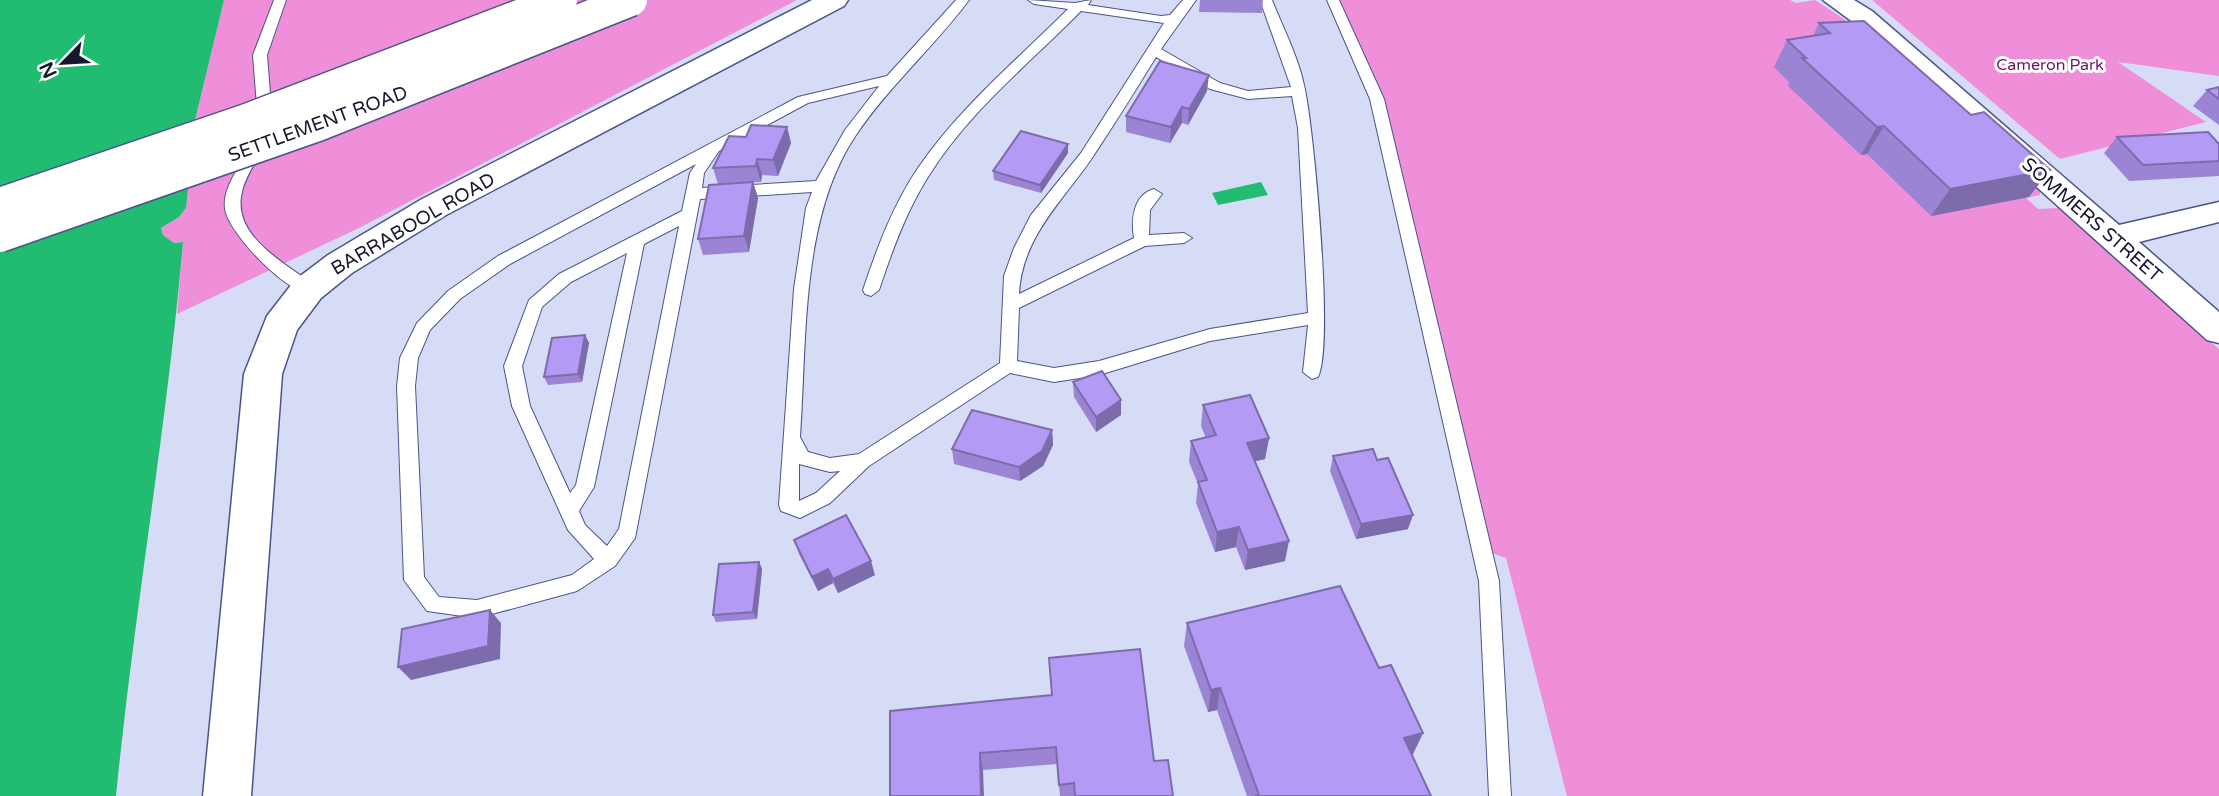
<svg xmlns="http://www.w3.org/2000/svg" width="2219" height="796" font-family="'Varela Round',sans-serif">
<rect width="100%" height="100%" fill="#d7dcf6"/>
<!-- green -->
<g fill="#ef8ed9">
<polygon points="224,0 797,0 357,229 177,314 183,242 174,243 163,235 161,228 179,217 186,208 195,120"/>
<polygon points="1339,0 1790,0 1796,3 1815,0 1844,19 2040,191 2040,195 2026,198 2038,209 2058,208 2219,349 2219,796 1567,796 1506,558 1492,553 1386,115 1368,64"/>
<polygon points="1872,0 2219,0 2219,76 2118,62 2206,122 2060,159"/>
</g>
<!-- water -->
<g fill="#21bb72">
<path d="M 0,0 L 224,0 L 195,120 L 186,208 L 179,217 L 161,228 L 163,235 L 174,243 L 183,242 C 167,427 134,611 116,796 L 0,796 Z"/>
<polygon points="1261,182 1268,195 1218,205 1212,193"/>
</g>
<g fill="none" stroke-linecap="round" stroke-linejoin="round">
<defs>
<g id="lane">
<polygon points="274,0 286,0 267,55 272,119 265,124 258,119 253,55"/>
<path d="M 956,0 L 969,0 C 934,47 889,86 856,135 C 800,218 807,341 800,437 L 808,452 L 830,458 L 859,454 L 1000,363 L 1004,276 L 1014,248 L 1031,215 L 1081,153 L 1164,23 L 1081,11 C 1029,64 967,113 928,177 C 906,212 892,251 879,290 L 871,296 L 865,294 L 863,290 C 877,248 893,205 918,168 C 959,108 1017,60 1068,9 L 1034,4 L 1028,0 L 1075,3 L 1091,0 L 1088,5 L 1161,16 L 1170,15 L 1183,0 L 1196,0 L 1161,49 L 1220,83 L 1248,91 L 1291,87 L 1260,0 L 1272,0 C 1283,28 1298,56 1304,85 C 1314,126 1334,346 1318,377 L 1312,379 L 1303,372 L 1308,325 L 1210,341 L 1099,375 L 1054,382 L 1010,373 L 869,466 L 830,503 L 800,518 L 781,511 L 779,505 L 794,289 L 806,208 L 812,192 L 700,199 L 635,538 L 615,566 L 577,591 L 477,618 L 427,611 L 404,580 L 397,386 L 400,358 L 417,323 L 448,291 L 498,256 L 798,97 L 887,76 ZM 1156,57 L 1210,89 L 1248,99 L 1292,96 L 1298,128 L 1308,313 L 1210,329 L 1099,361 L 1054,368 L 1017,361 L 1019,308 L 1145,246 L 1184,243 L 1192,238 L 1184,233 L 1149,235 L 1150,210 L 1162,194 L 1154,189 C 1133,195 1131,220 1134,238 L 1019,294 C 1022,237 1062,202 1092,158 C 1114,125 1135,91 1156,57 ZM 879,86 L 845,130 L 816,181 L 702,188 L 704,173 L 719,151 L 808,103 ZM 696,164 L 690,173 L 682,211 L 559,274 L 529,300 L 504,366 L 512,406 L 568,530 L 594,559 L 572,575 L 477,600 L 439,597 L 424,577 L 415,386 L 418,358 L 430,330 L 460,299 L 510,264 ZM 679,226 L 619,529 L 607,546 L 585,525 L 579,511 L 594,487 L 644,244 ZM 627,253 L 576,485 L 570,493 L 530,406 L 522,366 L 542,307 L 571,282 ZM 799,464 L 830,472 L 840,471 L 816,493 L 799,501 Z"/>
<polygon points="1327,0 1339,0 1384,99 1499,581 1511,796 1489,796 1479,581 1370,99"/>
<path d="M 256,143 L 263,148 C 256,162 245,177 242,192 C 231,236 285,263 314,285 L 316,289 L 314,293 C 292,300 228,233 225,209 C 223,194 231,180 238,168 C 242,160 247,146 256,143 Z"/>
</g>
<polygon id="street" points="1823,0 1854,0 1872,11 2119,225 2219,202 2219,222 2139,242 2219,312 2219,343 2207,340 1854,23"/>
<polygon id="secondary" points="812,0 848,0 844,6 446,215 352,273 321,298 297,330 282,374 251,796 203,796 244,374 267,316 295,280 328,255 422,199"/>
</defs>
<!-- lane casing -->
<use href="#lane" stroke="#4b548a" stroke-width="2"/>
<!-- street casing -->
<use href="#street" stroke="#4b548a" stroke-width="3"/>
<!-- secondary casing -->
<use href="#secondary" stroke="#4b548a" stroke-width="3"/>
<!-- lane -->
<use href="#lane" fill="#fff" fill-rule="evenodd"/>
<!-- street -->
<use href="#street" fill="#fff" fill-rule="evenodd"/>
<!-- secondary -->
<use href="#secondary" fill="#fff" fill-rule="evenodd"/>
<defs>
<g id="highway-bridge">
<polyline points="0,204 244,121 561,0"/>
<polyline points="0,236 318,125 631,0"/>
</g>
</defs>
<!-- highway-bridge casing -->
<use href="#highway-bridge" stroke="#4b548a" stroke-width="35" stroke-linecap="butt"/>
<!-- highway-bridge -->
<use href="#highway-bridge" stroke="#fff" stroke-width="32"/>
</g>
<!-- wall -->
<g fill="#9a84d3">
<polygon points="1200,0 1263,0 1262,13 1199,12"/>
<polygon points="1819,23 2029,197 1931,216 1867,154 1861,155 1788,86 1789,82 1774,67 1787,40 1813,36"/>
<polygon points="2219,87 2219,125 2193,106 2207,90"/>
<polygon points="1207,91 1188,125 1182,123 1170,143 1126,132 1126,116"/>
<polygon points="787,127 791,143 778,176 762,175 761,182 753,182 758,198 749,252 703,255 698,239 718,184 713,168 746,137"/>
<polygon points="2117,137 2219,144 2219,176 2129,181 2104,153"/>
<polygon points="1068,153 1041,193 994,180 993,171"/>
<polygon points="585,335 589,343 582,382 548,385 544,377"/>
<polygon points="1073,382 1121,415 1096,432 1074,397"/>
<polygon points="1203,405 1269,438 1265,459 1255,461 1285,561 1245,570 1236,547 1215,552 1196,503 1198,484 1189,462 1191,441 1206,438 1201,426"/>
<polygon points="1052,430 1053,445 1043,466 1020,481 954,464 952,449"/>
<polygon points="1333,456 1408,529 1356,539 1330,471"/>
<polygon points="794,540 875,575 838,593 833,583 818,591 799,554"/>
<polygon points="759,562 762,569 757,619 716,622 713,615"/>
<polygon points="1187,623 1379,668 1423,733 1413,754 1412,754 1431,796 1247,796 1217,710 1208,712 1184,646"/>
<polygon points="890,711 1154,761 1173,796 1060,796 1057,764 983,770"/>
</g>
<!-- shaded-wall -->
<g fill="#7d6cac">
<polygon points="1209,75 1207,91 1188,125 1189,109"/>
<polygon points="1182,107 1182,123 1170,143 1171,127"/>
<polygon points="1884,126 1867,154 1861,155 1877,127"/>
<polygon points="787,127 791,143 778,176 773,160"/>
<polygon points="1068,144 1068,153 1041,193 1040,185"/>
<polygon points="757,159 762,175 761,182 756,166"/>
<polygon points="2050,170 2029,197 1931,216 1950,189"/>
<polygon points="753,182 758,198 749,252 744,236"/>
<polygon points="585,335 589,343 582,382 578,374"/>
<polygon points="1121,400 1121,415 1096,432 1096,417"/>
<polygon points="1052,430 1053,445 1043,466 1020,481 1019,467"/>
<polygon points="1269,438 1265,459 1244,464 1247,443"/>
<polygon points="1413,515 1408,529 1356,539 1361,524"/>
<polygon points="1239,527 1236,547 1215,552 1217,532"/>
<polygon points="1289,541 1285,561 1245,570 1248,550"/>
<polygon points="871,561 875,575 838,593 833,579"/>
<polygon points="759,562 762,569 757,619 753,612"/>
<polygon points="828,569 833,583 818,591 812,577"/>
<polygon points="490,610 501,623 500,659 411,680 398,667"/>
<polygon points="1220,688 1217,710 1208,712 1211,690"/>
<polygon points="1423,733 1413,754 1395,759 1404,738"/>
<polygon points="980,753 983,770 984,796 981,796"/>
</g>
<!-- building -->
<g fill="#b39af5" stroke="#7d6cac" stroke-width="2">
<polygon points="1864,21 1971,115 1984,112 2050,170 1950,189 1884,126 1877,127 1802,58 1806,58 1787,40 1830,33 1819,23"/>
<polygon points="1160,61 1209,75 1189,109 1182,107 1171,127 1126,116"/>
<polygon points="2219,87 2219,99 2207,90"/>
<polygon points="751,125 787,127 773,160 757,159 756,166 713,168 729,136 746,137"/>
<polygon points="1021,131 1068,144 1040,185 993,171"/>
<polygon points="2208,132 2219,144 2219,161 2143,165 2117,137"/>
<polygon points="753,182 744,236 698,239 709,185"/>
<polygon points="585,335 578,374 544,377 552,338"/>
<polygon points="1102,371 1121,400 1096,417 1073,382"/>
<polygon points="1250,395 1269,438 1247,443 1289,541 1248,550 1239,527 1217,532 1198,482 1207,480 1191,441 1216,435 1203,405"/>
<polygon points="972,410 1052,430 1042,451 1019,467 952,449"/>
<polygon points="1373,449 1377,460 1388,458 1413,515 1361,524 1333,456"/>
<polygon points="846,515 871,561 833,579 828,569 812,577 794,540"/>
<polygon points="759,562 753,612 713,615 719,564"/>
<polygon points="1340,586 1379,668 1391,665 1423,733 1404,738 1431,796 1255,796 1259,795 1220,688 1211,690 1187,623"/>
<polygon points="490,610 488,646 398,667 402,629"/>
<polygon points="1140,649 1154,761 1168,760 1173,796 1075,796 1074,783 1059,785 1056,747 980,753 981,796 890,796 890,711 1052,695 1049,658"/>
</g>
<g text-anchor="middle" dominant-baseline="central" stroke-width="6" stroke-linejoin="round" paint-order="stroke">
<!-- far-park labels -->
<g font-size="16" fill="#731463" stroke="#fff">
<text x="2050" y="65">Cameron Park</text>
</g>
<!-- street labels -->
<g font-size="19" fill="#14172e" stroke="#fff">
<text transform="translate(318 124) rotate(-20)">SETTLEMENT ROAD</text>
<text transform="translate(2092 220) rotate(41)">SOMMERS STREET</text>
<text transform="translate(413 224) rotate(-30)">BARRABOOL ROAD</text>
</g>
</g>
<!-- north arrow -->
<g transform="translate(63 63) rotate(245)" stroke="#ffffff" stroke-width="5" paint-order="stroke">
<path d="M0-5L12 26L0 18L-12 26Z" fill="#14172e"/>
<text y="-10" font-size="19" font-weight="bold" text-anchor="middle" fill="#14172e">N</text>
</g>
</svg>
